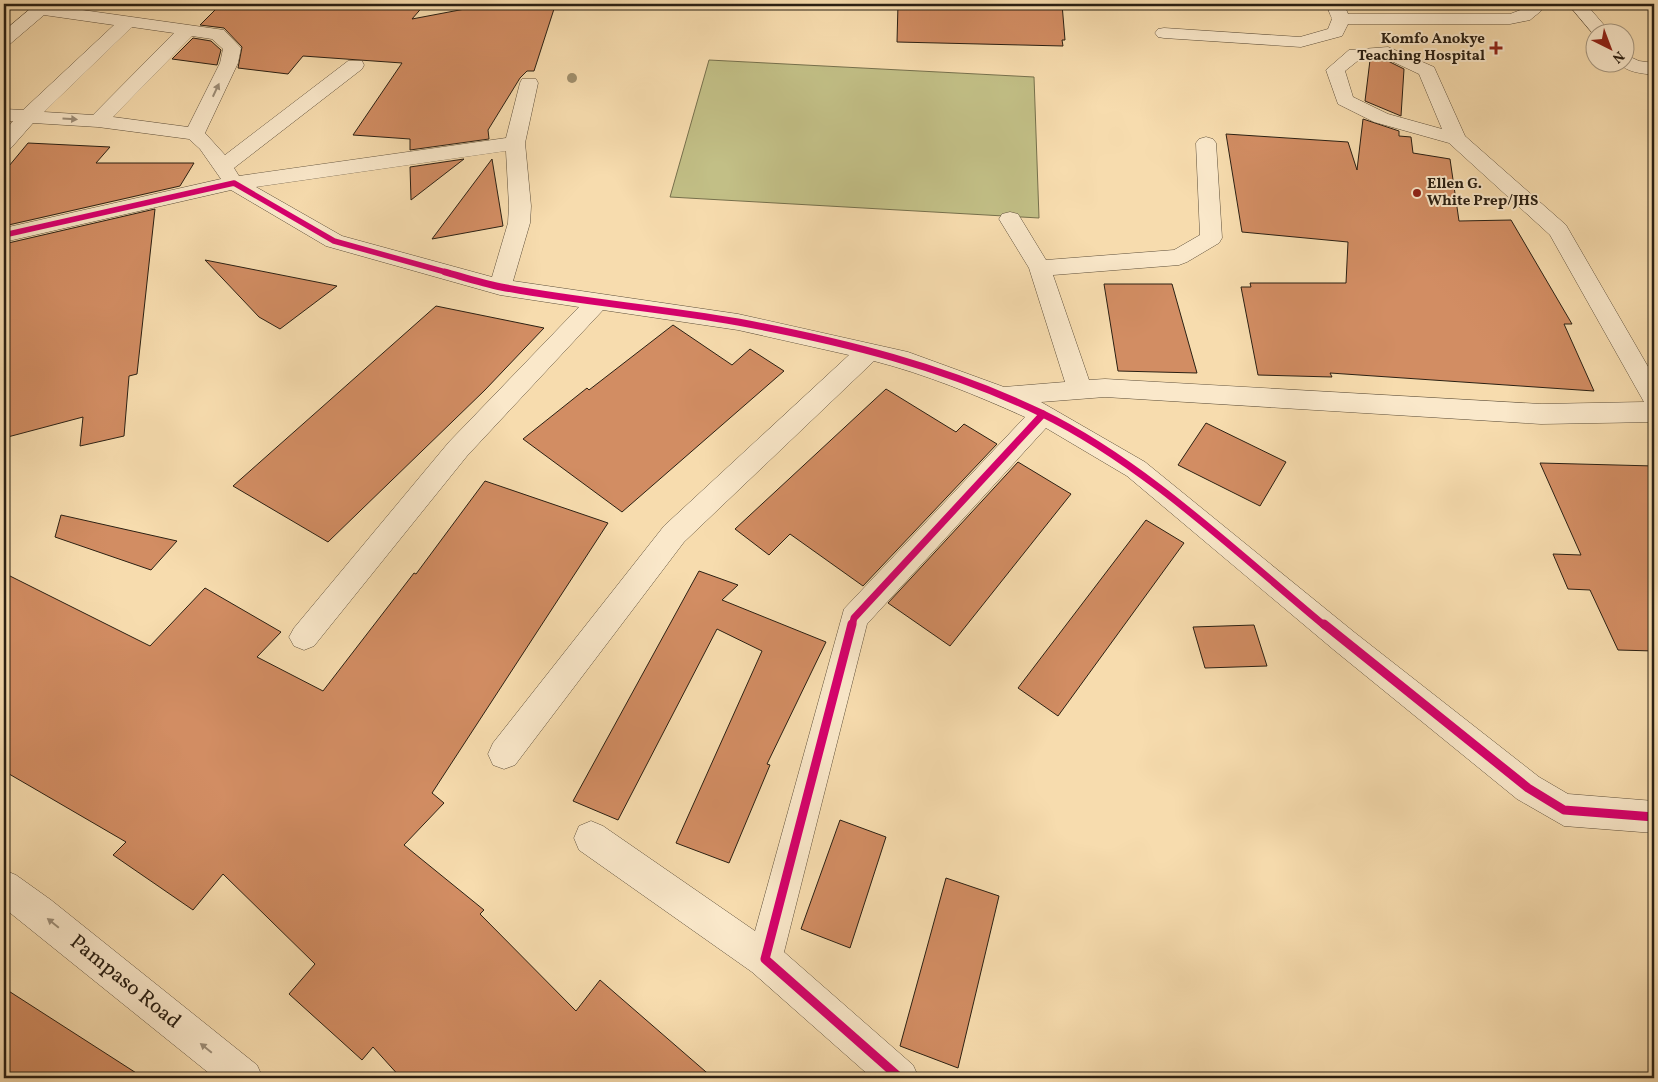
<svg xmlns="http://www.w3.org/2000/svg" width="1658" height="1082" font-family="Vollkorn,serif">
<rect width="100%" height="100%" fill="#f7dcae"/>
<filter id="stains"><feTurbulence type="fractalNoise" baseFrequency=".004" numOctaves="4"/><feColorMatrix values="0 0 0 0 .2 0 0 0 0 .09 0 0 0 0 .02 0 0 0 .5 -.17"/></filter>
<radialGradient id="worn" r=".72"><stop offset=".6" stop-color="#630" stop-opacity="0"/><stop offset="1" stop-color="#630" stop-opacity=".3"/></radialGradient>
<!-- green -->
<polygon fill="#c2bf86" stroke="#76704c" points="709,60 1034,77 1039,218 670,197"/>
<!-- building -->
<g fill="#d28d63" stroke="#2b2013">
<polygon points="221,4 294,6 296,4 425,4 412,19 486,5 554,9 534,71 527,71 520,78 488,130 489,139 410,150 410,139 353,135 402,63 303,56 288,74 238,68 242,47 224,28 200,25"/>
<polygon points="898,4 1062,4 1065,40 1062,40 1063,46 897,42"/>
<polygon points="193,38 211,41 221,50 217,65 172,59"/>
<polygon points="1370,60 1388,61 1404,69 1401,116 1365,101"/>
<polygon points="1363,119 1399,131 1399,136 1411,137 1413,153 1450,159 1459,221 1511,220 1572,324 1564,324 1594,391 1330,373 1332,377 1258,375 1241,287 1251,287 1250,283 1346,283 1348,242 1242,232 1226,134 1348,142 1357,170"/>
<polygon points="28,143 110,147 96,163 194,163 180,186 4,226 4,172"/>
<polygon points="464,159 411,200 410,167"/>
<polygon points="492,159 503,226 432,239"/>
<polygon points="155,209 137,374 129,376 124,436 80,446 83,417 4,438 4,244"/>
<polygon points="205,260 337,286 280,329 259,317"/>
<polygon points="1104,284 1172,284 1197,373 1118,371"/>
<polygon points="436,306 544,328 485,390 328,542 233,486"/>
<polygon points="673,325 732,365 750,349 784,371 622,512 523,439 587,388 589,390"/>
<polygon points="886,389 956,432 964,424 997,444 863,586 790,534 769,555 735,529"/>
<polygon points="1206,423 1286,462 1260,506 1178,465"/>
<polygon points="1018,462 1071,494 950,646 888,603"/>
<polygon points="1540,463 1654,466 1654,651 1618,650 1590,590 1568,589 1553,554 1581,555"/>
<polygon points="485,481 608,523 432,793 444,803 404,845 484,910 480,914 576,1011 600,980 713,1078 401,1078 373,1047 362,1060 289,994 315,964 223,874 193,910 113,855 126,842 4,771 4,573 150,646 205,588 281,632 257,657 323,691 414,573 416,574"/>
<polygon points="61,515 177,541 151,570 55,537"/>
<polygon points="1146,520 1184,543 1058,716 1018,688"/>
<polygon points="699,571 738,585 722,600 826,642 767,764 770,765 729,863 676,843 762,651 717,629 618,820 573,801"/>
<polygon points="1254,625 1267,666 1205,668 1193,627"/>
<polygon points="840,820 886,837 850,948 801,929"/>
<polygon points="946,878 999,896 958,1068 900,1046"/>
<polygon points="4,988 144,1078 4,1078"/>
</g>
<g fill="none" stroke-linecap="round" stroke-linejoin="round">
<defs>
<g id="minor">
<path d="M 36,4 L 55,4 L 54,6 L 224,30 L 241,48 L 238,63 L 205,133 L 225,155 L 348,61 L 362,61 L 364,65 L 362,69 L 234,168 L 239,176 L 506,138 L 520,83 L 522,79 L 536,79 L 538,83 L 525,143 L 531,206 L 530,223 L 513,281 L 738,314 L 908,352 L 1004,387 L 1065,382 L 1029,268 L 999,219 L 1002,214 L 1010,212 L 1018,214 L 1046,260 L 1174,250 L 1200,235 L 1196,143 L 1199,139 L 1206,137 L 1213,139 L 1216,143 L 1222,238 L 1219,243 L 1187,262 L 1179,265 L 1053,275 L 1089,380 L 1105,379 L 1541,404 L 1644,402 L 1550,235 L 1449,143 L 1374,122 L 1338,104 L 1326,70 L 1349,50 L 1388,47 L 1434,67 L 1465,136 L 1566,225 L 1654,377 L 1654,422 L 1541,424 L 1105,397 L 1041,402 L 1145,462 L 1354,632 L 1539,777 L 1568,794 L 1654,801 L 1654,833 L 1564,826 L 1517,799 L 1334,650 L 1127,476 L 1046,428 L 867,624 L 784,952 L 913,1065 L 919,1078 L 872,1078 L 752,972 L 579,850 L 574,838 L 579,826 L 591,821 L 603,826 L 755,931 L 844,609 L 1025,417 C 976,395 925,374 874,361 L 684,542 L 515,765 L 504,769 L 493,765 L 488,754 L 493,743 L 664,526 L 849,355 L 738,330 L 603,310 L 467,456 L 314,646 L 304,650 L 294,646 L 289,637 L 294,628 L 449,442 L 579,307 L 500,295 L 326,246 L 231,190 L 4,242 L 4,228 L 221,179 L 200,149 L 189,139 L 98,127 L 33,123 L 11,148 L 4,150 L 4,132 L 13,121 L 4,121 L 4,109 L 23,110 L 114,25 L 44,15 L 10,44 L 4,45 L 4,31 ZM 132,27 L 174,33 L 93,115 L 44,112 ZM 192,36 L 212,39 L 223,49 L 220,63 L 188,127 L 113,117 ZM 1385,58 L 1419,74 L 1442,129 L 1388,114 L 1353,97 L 1345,71 L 1360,59 ZM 506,151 L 509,206 L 508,223 L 492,277 L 342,236 L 256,187 Z"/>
<polygon points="1326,4 1344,4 1348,14 1510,14 1523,9 1522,4 1540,4 1541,11 1530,20 1510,24 1348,24 1342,36 1301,47 1164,38 1158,37 1155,33 1158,29 1164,28 1300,37 1328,29 1332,19"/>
<polygon points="1568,4 1586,4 1610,32 1596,32 1595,36"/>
<path d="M 1626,55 L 1639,61 L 1654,63 L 1654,75 C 1641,73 1627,73 1618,62 L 1626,62 Z"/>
<polygon points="4,870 16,875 51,900 257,1065 263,1078 215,1078 4,908"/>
</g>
</defs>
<!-- minor casing -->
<use href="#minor" stroke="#5e4f3a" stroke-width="1"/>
<!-- minor -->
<use href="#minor" fill="#fae8ca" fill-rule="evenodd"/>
<defs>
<polyline id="cycleway-far2" points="4,235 234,183 334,241 449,273"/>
<g id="cycleway-far1">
<path d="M 445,272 C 463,277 482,283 501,287 C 579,302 659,308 738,322 C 841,341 946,367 1041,413 C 1144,463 1237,553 1325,626"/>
<polyline points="852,626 854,618 1043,414"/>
</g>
<g id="cycleway">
<polyline points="852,624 765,959 900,1078"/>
<polyline points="1324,624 1528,788 1564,810 1654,817"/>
</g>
</defs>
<!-- cycleway-far2 casing -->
<use href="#cycleway-far2" stroke="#fae8ca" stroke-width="8"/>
<!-- cycleway-far1 casing -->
<use href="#cycleway-far1" stroke="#fae8ca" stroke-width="10"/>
<!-- cycleway casing -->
<use href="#cycleway" stroke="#fae8ca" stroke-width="12"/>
<!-- cycleway-far2 -->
<use href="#cycleway-far2" stroke="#d6006c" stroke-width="5.5"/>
<!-- cycleway-far1 -->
<use href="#cycleway-far1" stroke="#d6006c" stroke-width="7"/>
<!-- cycleway -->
<use href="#cycleway" stroke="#d6006c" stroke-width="9"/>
</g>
<!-- trees -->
<circle fill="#a08f6c" cx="572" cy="78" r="5"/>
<!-- one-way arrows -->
<defs><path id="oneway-solid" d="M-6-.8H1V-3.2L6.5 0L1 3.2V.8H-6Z" transform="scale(1.25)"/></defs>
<g fill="#9d8e78">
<use href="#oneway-solid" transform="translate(216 90) rotate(-65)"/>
<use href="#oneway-solid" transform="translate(70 119) rotate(4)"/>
<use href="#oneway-solid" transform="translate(53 923) rotate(-141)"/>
<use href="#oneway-solid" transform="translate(206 1048) rotate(-141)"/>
</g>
<!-- markers -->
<g fill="#8f2418" stroke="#fae8ca" stroke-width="2">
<path d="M1493.5 40.5h5v5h5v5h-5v5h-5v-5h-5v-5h5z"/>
<circle cx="1417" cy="193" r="5"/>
</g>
<g text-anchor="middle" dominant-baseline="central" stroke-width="4" stroke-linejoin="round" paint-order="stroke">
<!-- far-poi labels -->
<g font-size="15" font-weight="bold" fill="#2b2013" stroke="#fae8ca" text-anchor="end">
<text x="1485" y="39">Komfo Anokye<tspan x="1485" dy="17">Teaching Hospital</tspan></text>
<text x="1427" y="184" text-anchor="start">Ellen G.<tspan x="1427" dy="17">White Prep/JHS</tspan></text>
</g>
<!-- near-street labels -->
<g font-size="21" fill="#2b2013" stroke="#fae8ca">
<text transform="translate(125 982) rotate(39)">Pampaso Road</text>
</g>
</g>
<!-- margin -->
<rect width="1658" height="1082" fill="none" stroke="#f7dcae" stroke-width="20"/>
<rect x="5" y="5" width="1648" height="1072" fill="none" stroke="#2b2013" stroke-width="2.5"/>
<rect x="10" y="10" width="1638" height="1062" fill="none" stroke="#2b2013"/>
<!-- north arrow -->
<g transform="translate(1610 48) rotate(138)"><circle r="24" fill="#fae8ca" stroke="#a79881"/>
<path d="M0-4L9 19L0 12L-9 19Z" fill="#8f2418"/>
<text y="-8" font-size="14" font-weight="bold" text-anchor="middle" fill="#2b2013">N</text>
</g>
<rect width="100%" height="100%" filter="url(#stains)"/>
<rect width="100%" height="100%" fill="url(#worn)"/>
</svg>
